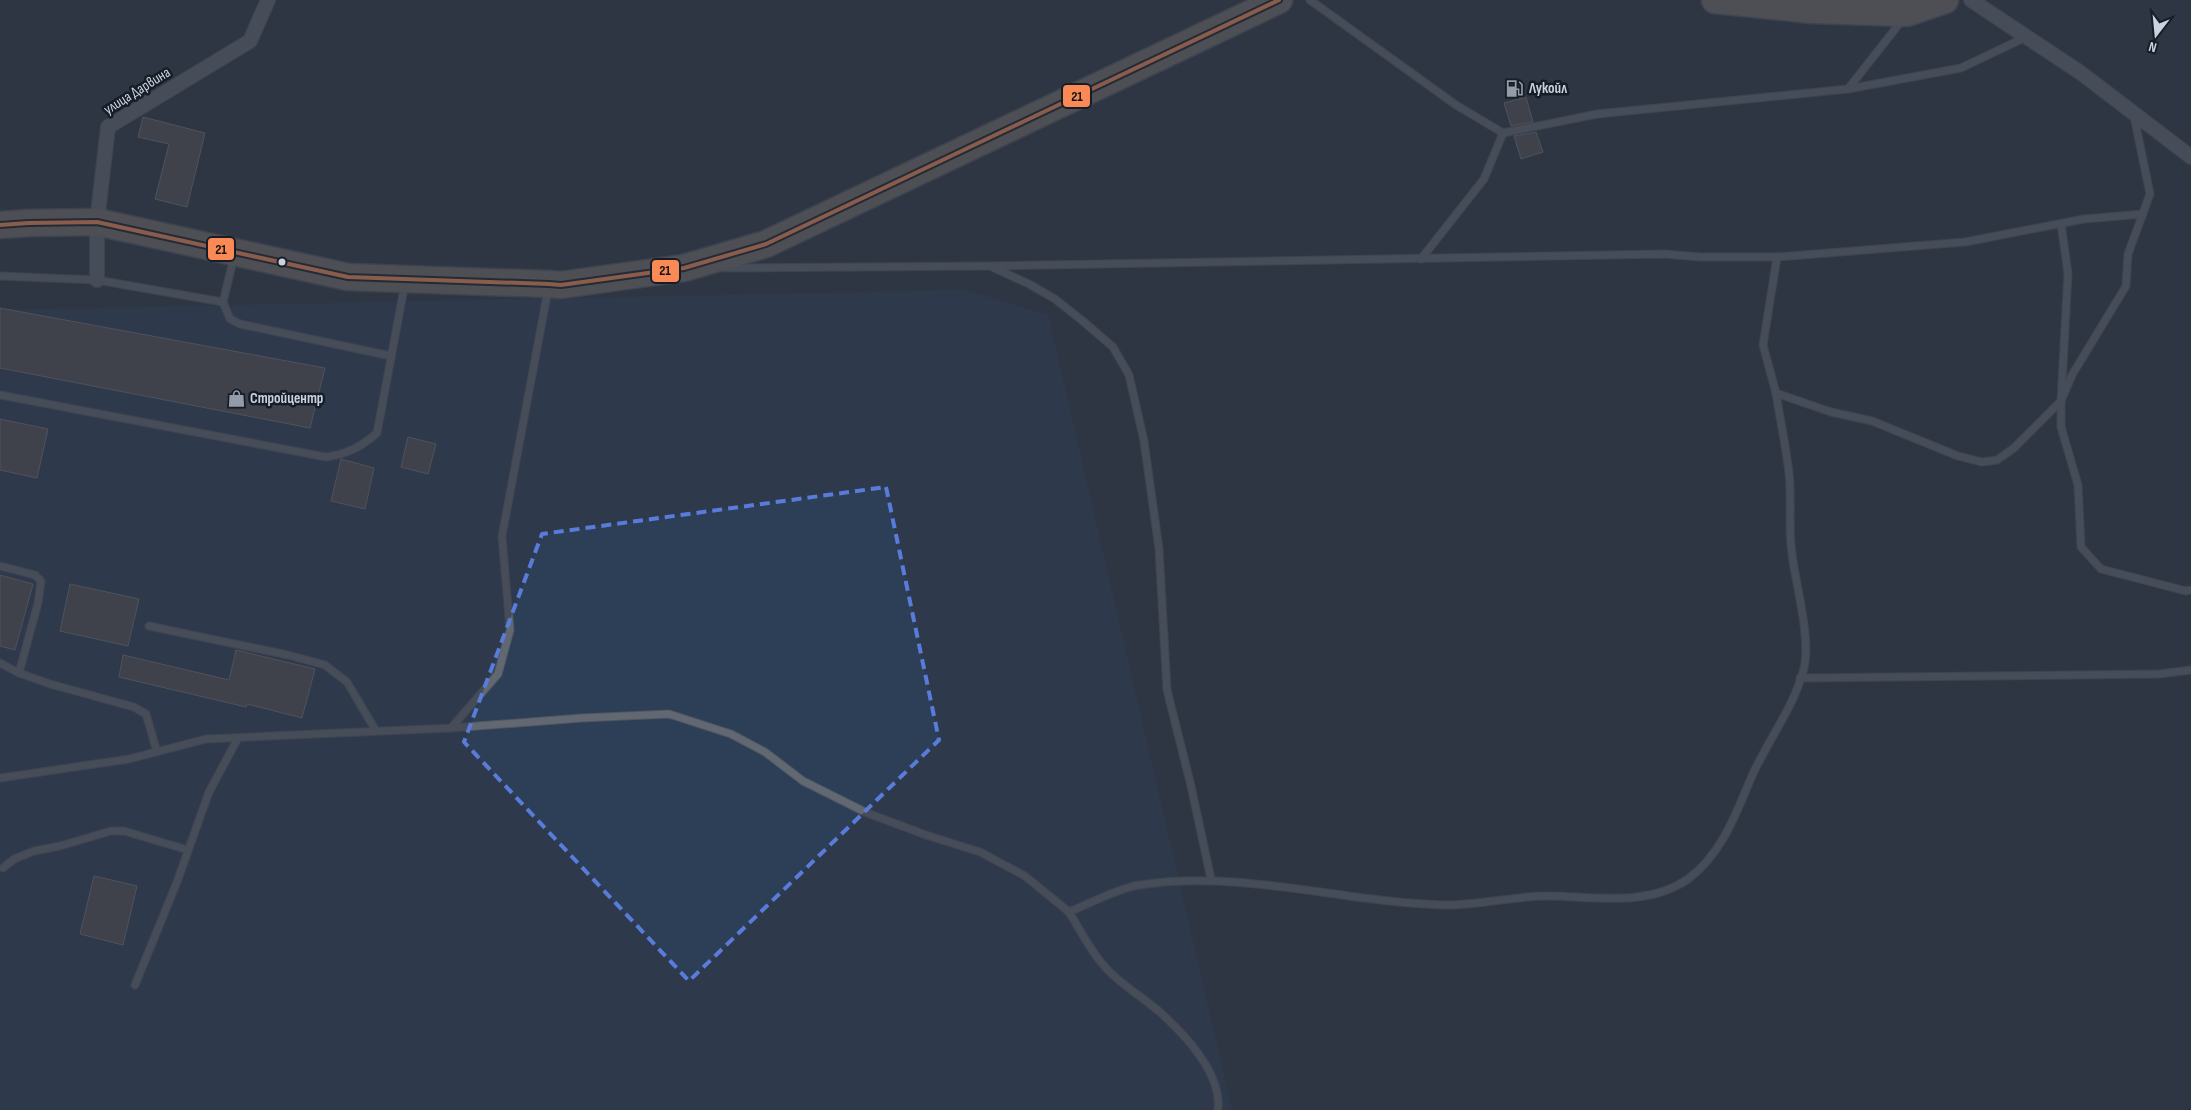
<svg xmlns="http://www.w3.org/2000/svg" width="2191" height="1110" font-family="'Sofia Sans Condensed',sans-serif">
<rect width="100%" height="100%" fill="#2f3743"/>
<!-- built -->
<polygon fill="#2d3e57" points="964,290 1048,315 1232,1110 0,1110 0,310"/>
<!-- building -->
<g fill="#525054" stroke="#767477">
<polygon points="1526,97 1533,122 1511,126 1504,103"/>
<polygon points="143,117 205,133 187,207 155,199 169,144 138,137"/>
<polygon points="1536,132 1543,152 1521,159 1514,136"/>
<polygon points="0,308 325,368 310,428 0,368"/>
<polygon points="0,419 48,429 37,478 0,470"/>
<polygon points="408,437 436,444 428,474 401,467"/>
<polygon points="341,459 374,468 365,509 331,501"/>
<polygon points="0,575 33,584 15,650 0,646"/>
<polygon points="70,584 139,599 128,646 60,631"/>
<polygon points="236,650 315,669 302,718 247,704 246,707 119,677 123,655 229,680"/>
<polygon points="94,876 137,886 123,945 80,934"/>
</g>
<g fill="none" stroke-linecap="round" stroke-linejoin="round">
<defs>
<g id="lane">
<polyline points="1310,0 1456,105 1503,133 1597,114 1848,89 1903,19"/>
<polyline points="1848,89 1961,68 2026,37"/>
<polyline points="2134,116 2150,194 2128,254 2126,286 2072,375 2061,401 2061,427 2078,485 2081,547 2101,569 2186,591 2191,590"/>
<polyline points="234,257 223,302 230,319 240,324 391,356"/>
<polyline points="1421,259 1484,179 1503,133"/>
<polyline points="992,267 1029,284 1055,299 1084,322 1113,347 1129,375 1144,441 1159,549 1167,690 1191,786 1211,879"/>
<polyline points="724,268 990,266 1664,254 1701,257 1777,257 1965,242 2084,219 2143,214"/>
<polyline points="0,276 97,280 223,302"/>
<polyline points="1776,393 1763,345 1777,257"/>
<path d="M 0,395 L 326,457 C 347,454 361,447 377,433 L 405,283"/>
<polyline points="0,566 35,575 41,581 38,603 19,673"/>
<polyline points="149,626 288,655 325,665 347,682 376,731"/>
<polyline points="0,663 19,673 50,684 134,707 146,714 157,752"/>
<polyline points="1800,678 2159,674 2191,670"/>
<polyline points="451,728 582,718 669,714 731,734 765,752 803,781 867,813 926,835 980,852 1025,876 1069,912"/>
<polyline points="0,778 129,759 206,739 451,728 498,674 510,630 502,536 548,290"/>
<polyline points="3,868 14,859 34,851 60,846 111,831 124,831 188,850"/>
<polyline points="135,985 177,882 209,792 238,738"/>
<path d="M 1218,1110 C 1222,1074 1186,1036 1162,1014 C 1142,996 1116,982 1100,961 C 1088,946 1079,928 1069,912 C 1088,904 1119,888 1139,885 C 1240,869 1342,902 1443,905 C 1477,906 1512,896 1547,896 C 1594,896 1646,908 1688,879 C 1721,855 1736,814 1751,778 C 1767,741 1794,708 1804,668 C 1811,638 1796,586 1792,554 C 1788,527 1792,500 1789,473 C 1786,446 1780,420 1776,393 L 1831,412 L 1872,421 L 1958,456 L 1982,462 L 1997,460 L 2014,448 L 2061,401 L 2068,273 L 2061,224"/>
</g>
<g id="street">
<polyline points="1971,0 2081,73 2191,157"/>
<polyline points="97,280 97,222 108,127 250,41 268,0"/>
</g>
<g id="highway">
<polyline points="1715,0 1812,10 1907,13 1945,0"/>
<polyline points="0,225 28,223 97,222 348,277 549,284 561,285 684,268 766,244 1279,0"/>
</g>
</defs>
<!-- lane casing -->
<use href="#lane" stroke="#4e5660" stroke-width="9"/>
<!-- street casing -->
<use href="#street" stroke="#4e5660" stroke-width="16"/>
<!-- highway casing -->
<use href="#highway" stroke="#4e5660" stroke-width="29"/>
<!-- lane -->
<use href="#lane" stroke="#626871" stroke-width="7"/>
<!-- street -->
<use href="#street" stroke="#626871" stroke-width="14"/>
<!-- highway -->
<use href="#highway" stroke="#746c6b" stroke-width="26"/>
<defs>
<polyline id="bus-1" points="0,225 28,223 97,222 348,277 549,284 561,285 684,268 766,244 1279,0"/>
</defs>
<!-- bus-1 casing -->
<use href="#bus-1" stroke="#161d27" stroke-width="8"/>
<!-- bus-1 -->
<use href="#bus-1" stroke="#f98a56" stroke-width="4"/>
</g>
<!-- marked area -->
<path d="M0 0H2191V1110H0ZM 886,487 L 939,740 L 689,981 L 464,742 L 542,534 Z" fill="#2f3743" fill-opacity=".55" fill-rule="evenodd"/>
<path fill="none" stroke="#597cda" stroke-width="4" stroke-dasharray="10 6" stroke-linejoin="round" d="M 886,487 L 939,740 L 689,981 L 464,742 L 542,534 Z"/>
<!-- icons -->
<defs>
<symbol id="fuel-bare" viewBox="-9 -9 18 18"><path d="M-5.5-6h7V0h2V4h1.3V-2.5L3-4.5l.8-.8L6-3V5H2.5V1h-1V6h-7ZM-4.2-4.7v3.2H.2V-4.7Z" fill="#939ca8" stroke="#161d27" stroke-width="2.5" paint-order="stroke"/></symbol>
<symbol id="shop-bare" viewBox="-9 -9 18 18"><path d="M-5-2.5h2.3a2.7 3.5 0 0 1 5.4 0H5L5.5 6h-11ZM-1.5-2.5h3a1.5 2.3 0 0 0-3 0Z" fill="#939ca8" stroke="#161d27" stroke-width="2.5" paint-order="stroke"/></symbol>
</defs>
<g fill-rule="evenodd">
<use href="#fuel-bare" x="1502" y="76" width="25" height="25"/>
<use href="#shop-bare" x="224" y="386" width="25" height="25"/>
</g>
<!-- markers -->
<circle fill="#c9d2df" stroke="#161d27" stroke-width="2" cx="282" cy="262" r="4.5"/>
<g text-anchor="middle" dominant-baseline="central" stroke-width="5" stroke-linejoin="round" paint-order="stroke">
<!-- poi labels -->
<g font-size="15" font-weight="bold" fill="#c9d2df" stroke="#161d27" text-anchor="start">
<text x="1529" y="88">Лукойл</text>
<text x="250" y="398">Стройцентр</text>
</g>
<!-- street labels -->
<g font-size="15" fill="#c9d2df" stroke="#161d27">
<text transform="translate(137 91) rotate(-32)">улица Дарвина</text>
</g>
</g>
<g stroke="#161d27" stroke-width="2">
<rect x="1062" y="84" width="29" height="24" rx="5" fill="#f98a56"/>
<rect x="207" y="237" width="28" height="24" rx="5" fill="#f98a56"/>
<rect x="651" y="259" width="29" height="24" rx="5" fill="#f98a56"/>
</g>
<g font-size="14" text-anchor="middle" font-weight="bold" fill="#111">
<text x="1077" y="101">21</text>
<text x="221" y="254">21</text>
<text x="665" y="275">21</text>
</g>
<!-- north arrow -->
<g transform="translate(2156 35) rotate(196)" stroke="#161d27" stroke-width="4" paint-order="stroke">
<path d="M0-4L9 19L0 12L-9 19Z" fill="#c9d2df"/>
<text y="-8" font-size="14" font-weight="bold" text-anchor="middle" fill="#c9d2df">N</text>
</g>
</svg>
